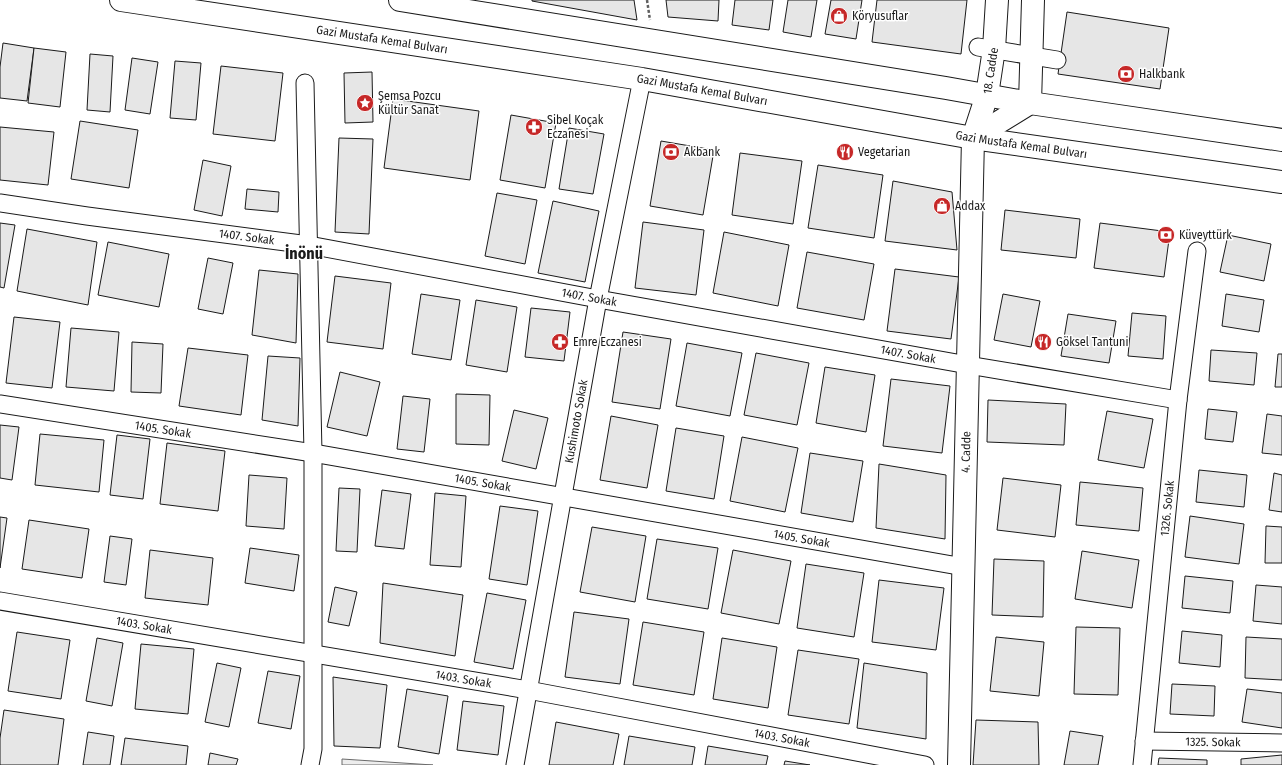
<svg xmlns="http://www.w3.org/2000/svg" width="1282" height="765" font-family="'Fira Sans Condensed',sans-serif">
<rect width="100%" height="100%" fill="#fff"/>
<!-- built -->
<polygon fill="#ededed" stroke="#6a6a6a" points="342,759 433,765 342,765"/>
<!-- building -->
<g fill="#e6e6e6" stroke="#1a1a1a">
<polygon points="532,0 634,0 637,20 532,1"/>
<polygon points="666,0 719,0 718,21 668,17"/>
<polygon points="735,0 773,0 769,30 732,25"/>
<polygon points="788,0 817,0 811,37 783,32"/>
<polygon points="831,0 862,0 856,39 825,34"/>
<polygon points="877,0 967,0 961,54 872,42"/>
<polygon points="1067,12 1169,28 1160,89 1058,74"/>
<polygon points="3,43 34,48 27,101 0,98 0,67"/>
<polygon points="34,48 66,52 60,107 28,103"/>
<polygon points="90,54 113,56 110,112 87,110"/>
<polygon points="132,58 158,62 150,114 125,110"/>
<polygon points="175,61 201,63 196,120 170,118"/>
<polygon points="221,66 283,73 275,141 213,134"/>
<polygon points="372,72 373,122 345,123 344,73"/>
<polygon points="393,99 479,111 470,180 384,168"/>
<polygon points="511,115 556,123 545,188 500,180"/>
<polygon points="80,121 138,130 129,188 71,179"/>
<polygon points="0,127 54,132 48,185 0,180"/>
<polygon points="569,128 604,134 593,194 559,189"/>
<polygon points="339,138 373,139 369,234 335,232"/>
<polygon points="661,141 714,150 703,215 650,206"/>
<polygon points="740,153 802,161 793,224 732,215"/>
<polygon points="203,160 231,166 222,216 194,210"/>
<polygon points="818,165 883,175 874,238 808,228"/>
<polygon points="893,181 952,192 957,250 885,241"/>
<polygon points="247,189 279,192 278,212 245,209"/>
<polygon points="497,193 537,200 525,264 485,256"/>
<polygon points="553,201 599,211 585,282 538,273"/>
<polygon points="1005,210 1080,219 1076,258 1001,250"/>
<polygon points="643,222 704,230 696,295 635,288"/>
<polygon points="0,223 15,225 4,288 0,287"/>
<polygon points="1100,223 1170,232 1164,277 1094,268"/>
<polygon points="27,229 97,242 88,305 17,291"/>
<polygon points="724,232 789,245 778,306 713,293"/>
<polygon points="1228,235 1271,244 1264,281 1220,272"/>
<polygon points="108,242 169,254 159,307 98,295"/>
<polygon points="807,252 874,264 864,320 797,308"/>
<polygon points="208,258 233,263 223,314 198,309"/>
<polygon points="895,269 959,277 951,339 887,331"/>
<polygon points="259,270 298,274 296,343 252,335"/>
<polygon points="335,276 391,283 383,349 327,342"/>
<polygon points="421,294 460,300 451,360 412,354"/>
<polygon points="1003,294 1040,301 1031,347 994,340"/>
<polygon points="1226,294 1264,300 1259,332 1222,326"/>
<polygon points="476,300 517,307 507,372 466,365"/>
<polygon points="531,308 570,312 564,361 525,357"/>
<polygon points="1132,313 1166,316 1163,359 1128,356"/>
<polygon points="1068,314 1116,321 1109,363 1061,356"/>
<polygon points="14,317 60,322 52,388 6,383"/>
<polygon points="71,328 119,332 114,391 66,387"/>
<polygon points="623,332 671,339 660,409 612,402"/>
<polygon points="132,342 163,344 161,393 131,392"/>
<polygon points="687,343 742,353 730,416 676,406"/>
<polygon points="188,348 248,355 241,415 179,406"/>
<polygon points="1211,350 1257,353 1254,385 1209,381"/>
<polygon points="756,353 809,363 797,425 744,415"/>
<polygon points="1278,354 1282,354 1282,387 1275,387"/>
<polygon points="268,356 300,358 298,426 262,420"/>
<polygon points="825,367 875,375 866,432 816,423"/>
<polygon points="340,372 380,382 367,436 327,427"/>
<polygon points="891,379 950,386 942,453 883,446"/>
<polygon points="456,394 490,395 489,445 456,444"/>
<polygon points="403,396 430,399 424,452 397,449"/>
<polygon points="988,400 1066,404 1064,445 987,442"/>
<polygon points="1208,409 1237,412 1233,442 1205,439"/>
<polygon points="514,410 548,418 536,469 502,461"/>
<polygon points="1107,411 1153,419 1144,468 1098,460"/>
<polygon points="1267,414 1282,416 1282,455 1262,453"/>
<polygon points="611,416 658,425 647,488 600,480"/>
<polygon points="0,425 19,427 12,480 0,478"/>
<polygon points="676,428 724,436 714,499 666,491"/>
<polygon points="40,434 104,440 99,492 35,485"/>
<polygon points="117,435 150,439 143,499 110,495"/>
<polygon points="742,437 798,448 785,512 730,501"/>
<polygon points="167,443 225,451 218,511 160,504"/>
<polygon points="810,453 863,461 853,522 801,513"/>
<polygon points="879,464 946,475 945,539 876,528"/>
<polygon points="1199,470 1247,475 1244,507 1196,502"/>
<polygon points="1274,473 1282,475 1282,512 1269,510"/>
<polygon points="249,475 287,478 284,529 246,526"/>
<polygon points="1003,478 1061,485 1055,537 997,530"/>
<polygon points="1080,482 1143,488 1139,531 1076,525"/>
<polygon points="339,488 360,489 357,552 336,551"/>
<polygon points="382,490 411,494 404,549 375,546"/>
<polygon points="435,493 466,496 461,567 430,565"/>
<polygon points="500,506 538,511 527,585 489,579"/>
<polygon points="1190,516 1244,524 1239,564 1185,557"/>
<polygon points="0,517 7,518 0,568"/>
<polygon points="29,520 89,529 82,578 22,569"/>
<polygon points="1266,526 1282,527 1282,563 1265,563"/>
<polygon points="592,527 646,536 635,602 580,592"/>
<polygon points="110,536 132,539 126,585 104,582"/>
<polygon points="657,539 718,548 708,609 647,599"/>
<polygon points="250,548 299,555 294,591 245,583"/>
<polygon points="150,550 213,558 208,605 145,598"/>
<polygon points="733,550 791,561 779,624 721,613"/>
<polygon points="1082,551 1139,560 1132,608 1075,599"/>
<polygon points="994,559 1044,561 1043,617 992,615"/>
<polygon points="806,564 864,573 854,637 797,628"/>
<polygon points="1185,576 1233,581 1230,613 1182,608"/>
<polygon points="879,580 944,588 936,650 872,642"/>
<polygon points="383,583 463,595 455,656 380,643"/>
<polygon points="1256,585 1282,587 1282,624 1253,621"/>
<polygon points="335,587 357,592 349,626 328,622"/>
<polygon points="487,593 526,600 513,669 474,662"/>
<polygon points="574,612 629,619 620,684 565,677"/>
<polygon points="643,622 704,632 694,695 633,685"/>
<polygon points="1076,627 1120,628 1118,695 1074,694"/>
<polygon points="1182,631 1222,635 1220,667 1179,663"/>
<polygon points="17,632 70,640 61,699 8,691"/>
<polygon points="996,637 1044,642 1039,696 990,691"/>
<polygon points="1246,637 1282,639 1282,680 1245,678"/>
<polygon points="97,638 123,643 112,706 86,701"/>
<polygon points="722,638 777,647 768,708 713,699"/>
<polygon points="141,644 194,649 188,714 135,709"/>
<polygon points="798,650 859,659 849,724 788,715"/>
<polygon points="217,663 241,668 229,727 205,722"/>
<polygon points="864,663 927,673 926,739 857,728"/>
<polygon points="268,671 300,676 291,729 258,723"/>
<polygon points="333,677 387,685 380,748 334,746"/>
<polygon points="1172,684 1215,686 1214,716 1170,714"/>
<polygon points="407,689 448,696 439,754 398,747"/>
<polygon points="1247,689 1282,693 1282,728 1242,722"/>
<polygon points="463,701 504,706 498,755 457,750"/>
<polygon points="4,710 64,719 58,765 0,765 0,738"/>
<polygon points="976,720 1038,722 1039,765 973,765"/>
<polygon points="556,722 619,734 613,765 549,765"/>
<polygon points="1070,731 1103,736 1098,765 1064,765"/>
<polygon points="88,732 114,736 110,765 83,765"/>
<polygon points="629,736 695,747 692,765 624,765"/>
<polygon points="125,738 188,746 186,765 121,765"/>
<polygon points="708,746 768,756 766,765 705,765"/>
<polygon points="210,753 238,759 236,765 208,765"/>
<polygon points="1282,755 1282,765 1241,765 1241,759"/>
<polygon points="1159,758 1207,760 1207,765 1158,765"/>
<polygon points="785,761 810,765 784,765"/>
</g>
<g fill="none" stroke-linecap="round" stroke-linejoin="round">
<defs>
<g id="street">
<polyline points="978,47 1057,60"/>
<polyline points="305,83 313,453 313,749 310,765"/>
<path id="s1" d="M 0,203 L 87,216 L 309,245 L 598,299 L 968,365 L 1178,400"/>
<path id="s2" d="M 0,404 L 313,453 L 964,567"/>
<path id="s3" d="M 0,601 L 528,690 L 925,765"/>
<path id="s4" d="M 1144,741 L 1282,743"/>
<path id="s5" d="M 515,765 L 598,299 L 642,79"/>
<path id="s6" d="M 1142,765 L 1178,400 L 1197,251"/>
</g>
<g id="secondary">
<polyline points="973,138 1030,103 1033,0"/>
<path id="s7" d="M 959,765 L 973,138 L 987,95 L 994,49 L 997,0"/>
</g>
<g id="highway">
<path id="s8" d="M 121,0 L 642,79 L 973,138 L 1282,182"/>
<polyline points="400,0 946,88 1030,103 1282,140"/>
</g>
</defs>
<!-- street casing -->
<use href="#street" stroke="#1a1a1a" stroke-width="19"/>
<!-- secondary casing -->
<use href="#secondary" stroke="#1a1a1a" stroke-width="24"/>
<!-- highway casing -->
<use href="#highway" stroke="#1a1a1a" stroke-width="24"/>
<!-- path -->
<polyline stroke="#5f5f5f" stroke-width="2.5" stroke-dasharray="3 2" stroke-linecap="butt" points="647,0 650,20"/>
<!-- street -->
<use href="#street" stroke="#fff" stroke-width="17"/>
<!-- secondary -->
<use href="#secondary" stroke="#fff" stroke-width="22"/>
<!-- highway -->
<use href="#highway" stroke="#fff" stroke-width="22"/>
</g>
<!-- icons -->
<defs>
<symbol id="shop-disc" viewBox="-11 -11 22 22"><circle r="9.5" fill="#c62828" stroke="#fff"/><path d="M-5-2.5h2.3a2.7 3.5 0 0 1 5.4 0H5L5.5 6h-11ZM-1.5-2.5h3a1.5 2.3 0 0 0-3 0Z" fill="#fff"/></symbol>
<symbol id="bank-disc" viewBox="-11 -11 22 22"><circle r="9.5" fill="#c62828" stroke="#fff"/><path d="M-6-4H6V4H-6ZM0-2.3a2.3 2.3 0 1 0 0 4.6a2.3 2.3 0 1 0 0-4.6Z" fill="#fff"/></symbol>
<symbol id="sight-disc" viewBox="-11 -11 22 22"><circle r="9.5" fill="#c62828" stroke="#fff"/><path d="M0-6L1.8-2.2L6-1.7L2.9 1.2L3.7 5.4L0 3.3L-3.7 5.4L-2.9 1.2L-6-1.7L-1.8-2.2Z" fill="#fff"/></symbol>
<symbol id="pharmacy-disc" viewBox="-11 -11 22 22"><circle r="9.5" fill="#c62828" stroke="#fff"/><path d="M-2-6h4v4h4v4h-4v4h-4v-4h-4v-4h4Z" fill="#fff"/></symbol>
<symbol id="restaurant-disc" viewBox="-11 -11 22 22"><circle r="9.5" fill="#c62828" stroke="#fff"/><path d="M-5-6h1v4h1v-4h1v4h1v-4h1v5L-1.5 .5V6h-2V.5L-5-1ZM5-6V6H3V1.5H1.5Q1.5-4 5-6Z" fill="#fff"/></symbol>
</defs>
<g fill-rule="evenodd">
<use href="#shop-disc" x="829" y="6" width="20" height="20"/>
<use href="#bank-disc" x="1116" y="64" width="20" height="20"/>
<use href="#sight-disc" x="355" y="93" width="20" height="20"/>
<use href="#pharmacy-disc" x="524" y="117" width="20" height="20"/>
<use href="#bank-disc" x="661" y="142" width="20" height="20"/>
<use href="#restaurant-disc" x="835" y="142" width="20" height="20"/>
<use href="#shop-disc" x="932" y="196" width="20" height="20"/>
<use href="#bank-disc" x="1156" y="225" width="20" height="20"/>
<use href="#pharmacy-disc" x="550" y="332" width="20" height="20"/>
<use href="#restaurant-disc" x="1033" y="332" width="20" height="20"/>
</g>
<g text-anchor="middle" dominant-baseline="central" stroke-width="3" stroke-linejoin="round" paint-order="stroke">
<!-- poi labels -->
<g font-size="12" fill="#1a1a1a" stroke="#fff" text-anchor="start">
<text x="852" y="16">Köryusuflar</text>
<text x="1139" y="74">Halkbank</text>
<text x="378" y="96">Şemsa Pozcu<tspan x="378" dy="14">Kültür Sanat</tspan></text>
<text x="547" y="120">Sibel Koçak<tspan x="547" dy="14">Eczanesi</tspan></text>
<text x="684" y="152">Akbank</text>
<text x="858" y="152">Vegetarian</text>
<text x="955" y="206">Addax</text>
<text x="1179" y="235">Küveyttürk</text>
<text x="573" y="342">Emre Eczanesi</text>
<text x="1056" y="342">Göksel Tantuni</text>
</g>
<!-- street labels -->
<g font-size="12" fill="#1a1a1a" stroke="#fff">
<text stroke="none"><textPath href="#s8" startOffset="264">Gazi Mustafa Kemal Bulvarı</textPath></text>
<text stroke="none"><textPath href="#s7" startOffset="697">18. Cadde</textPath></text>
<text stroke="none"><textPath href="#s8" startOffset="588">Gazi Mustafa Kemal Bulvarı</textPath></text>
<text stroke="none"><textPath href="#s8" startOffset="912">Gazi Mustafa Kemal Bulvarı</textPath></text>
<text stroke="none"><textPath href="#s1" startOffset="249">1407. Sokak</textPath></text>
<text stroke="none"><textPath href="#s1" startOffset="597">1407. Sokak</textPath></text>
<text stroke="none"><textPath href="#s1" startOffset="921">1407. Sokak</textPath></text>
<text stroke="none"><textPath href="#s5" startOffset="349">Kushimoto Sokak</textPath></text>
<text stroke="none"><textPath href="#s2" startOffset="165">1405. Sokak</textPath></text>
<text stroke="none"><textPath href="#s7" startOffset="313">4. Cadde</textPath></text>
<text stroke="none"><textPath href="#s2" startOffset="489">1405. Sokak</textPath></text>
<text stroke="none"><textPath href="#s6" startOffset="258">1326. Sokak</textPath></text>
<text stroke="none"><textPath href="#s2" startOffset="813">1405. Sokak</textPath></text>
<text stroke="none"><textPath href="#s3" startOffset="146">1403. Sokak</textPath></text>
<text stroke="none"><textPath href="#s3" startOffset="470">1403. Sokak</textPath></text>
<text stroke="none"><textPath href="#s3" startOffset="794">1403. Sokak</textPath></text>
<text stroke="none"><textPath href="#s4" startOffset="69">1325. Sokak</textPath></text>
</g>
<!-- district labels -->
<g font-size="16" font-weight="bold" fill="#1a1a1a" stroke="#fff">
<text x="304" y="253">İnönü</text>
</g>
</g>
</svg>
